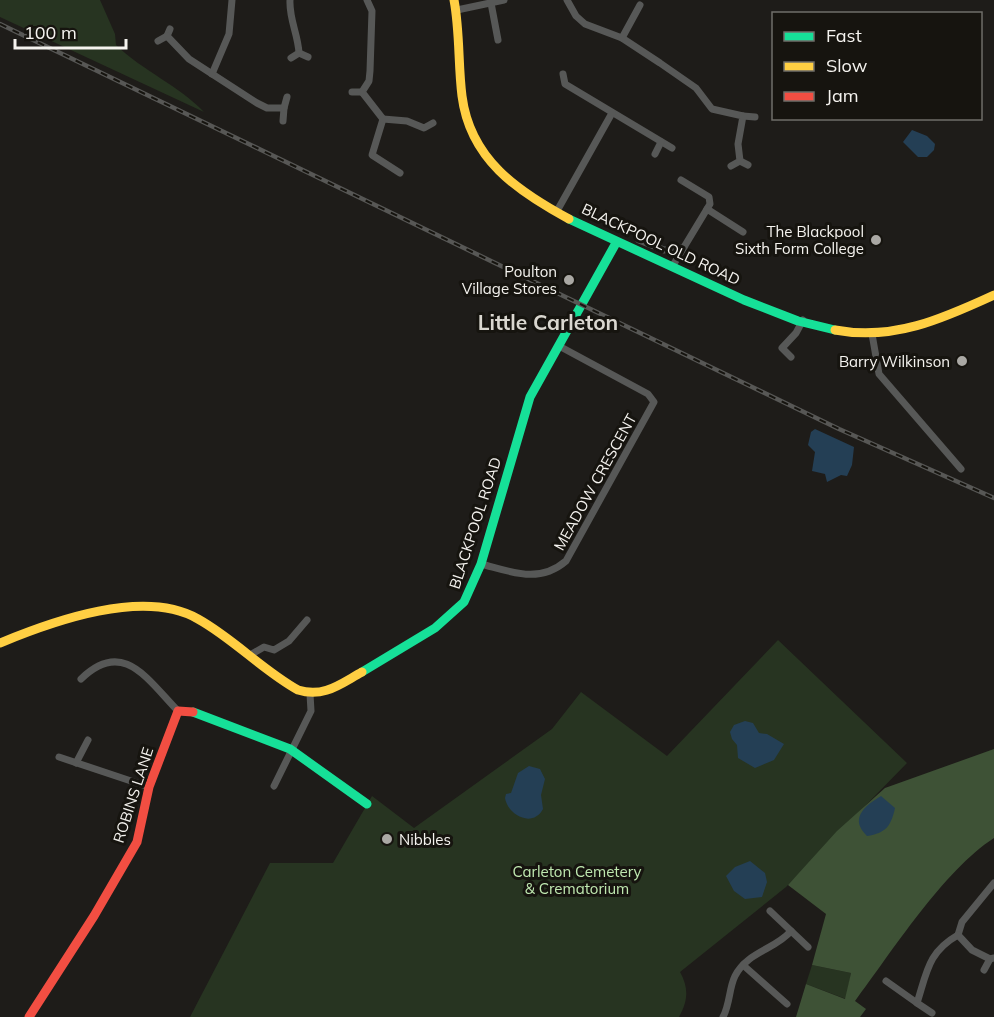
<svg xmlns="http://www.w3.org/2000/svg" width="994" height="1017" font-family="Mulish,sans-serif">
<rect width="100%" height="100%" fill="#1e1c19"/>
<!-- green -->
<g fill="#273421">
<path d="M 0,0 L 100,0 L 115,34 L 116,45 C 143,71 178,85 204,112 L 0,17 Z"/>
<path d="M 778,640 L 907,763 L 786,887 L 680,972 C 689,988 688,1001 679,1017 L 190,1017 L 270,863 L 333,863 L 372,796 L 414,828 L 552,729 L 581,692 L 667,756 Z"/>
<polygon points="812,965 851,973 846,999 806,984"/>
</g>
<!-- forest -->
<path fill="#3e5236" d="M 994,749 L 994,838 C 944,870 891,953 855,1001 L 866,1009 L 860,1017 L 796,1017 L 806,984 L 845,999 L 851,973 L 812,965 L 826,914 L 788,885 L 837,831 L 885,788 Z"/>
<!-- water -->
<g fill="#243f55">
<polygon points="912,130 927,136 935,144 934,150 927,157 918,157 903,142"/>
<polygon points="815,429 854,447 852,465 847,476 841,475 827,482 825,474 812,471 815,452 808,445 811,432"/>
<polygon points="745,721 753,723 759,733 767,734 784,744 774,760 755,768 738,758 737,745 732,739 730,732 734,725"/>
<path d="M 529,766 L 540,769 L 545,779 L 541,795 L 543,809 C 533,828 508,816 505,798 L 506,794 L 511,793 L 518,773 Z"/>
<path d="M 881,796 L 895,808 C 891,826 886,833 867,836 C 849,819 864,806 881,796 Z"/>
<polygon points="750,861 765,873 767,882 762,897 745,899 734,891 726,876 735,867"/>
</g>
<g fill="none" stroke-linecap="round" stroke-linejoin="round">
<!-- street -->
<g stroke="#575857" stroke-width="7">
<path d="M 290,0 C 289,19 298,34 299,53 L 291,58"/>
<polyline points="367,0 372,11 370,71 369,81 362,92 383,119"/>
<polyline points="567,0 576,16 585,24 622,38 660,63 696,88 712,109 743,116 738,144 740,161 731,166"/>
<polyline points="491,3 498,40"/>
<polyline points="457,10 504,0"/>
<polyline points="170,29 167,36 189,59 257,103 267,108 284,108 283,121"/>
<polyline points="622,38 640,5"/>
<polyline points="158,41 167,36"/>
<polyline points="299,53 308,57"/>
<polyline points="212,74 229,34 232,0"/>
<polyline points="563,74 565,84 672,148"/>
<polyline points="352,92 362,92"/>
<polyline points="284,108 287,97"/>
<polyline points="743,116 755,117"/>
<polyline points="383,119 372,155 400,173"/>
<polyline points="383,119 407,121 424,128 433,123"/>
<polyline points="655,154 661,142"/>
<polyline points="740,161 748,165"/>
<polyline points="681,180 709,197 710,204 707,209"/>
<polyline points="557,211 612,113"/>
<polyline points="639,240 664,250 684,248"/>
<polyline points="672,267 707,209 743,232"/>
<polyline points="872,334 879,374 961,469"/>
<polyline points="791,357 782,348 796,333 803,320"/>
<path d="M 481,564 C 512,572 539,584 566,561 L 654,402 L 648,394 L 559,346"/>
<polyline points="250,655 264,647 274,650 289,641 307,620"/>
<path d="M 81,679 C 123,638 147,679 178,711"/>
<polyline points="59,757 149,787"/>
<polyline points="76,763 88,740"/>
<polyline points="274,786 311,711 310,694"/>
<polyline points="770,911 808,947"/>
<polyline points="958,935 962,922 994,883"/>
<polyline points="958,935 972,950 990,959 994,958"/>
<polyline points="743,965 787,1004"/>
<polyline points="984,970 990,959"/>
<path d="M 886,981 L 917,1003 C 927,972 928,952 958,935"/>
<polyline points="917,1003 932,1013"/>
<path d="M 723,1017 C 730,1004 729,988 735,976 C 747,952 776,949 791,931"/>
</g>
<!-- fast -->
<g stroke="#16e098" stroke-width="9">
<polyline points="569,219 744,300 798,321 835,330"/>
<polyline points="362,672 435,628 464,602 481,564 530,397 616,243"/>
<polyline points="193,712 290,749 367,804"/>
</g>
<!-- slow -->
<g stroke="#ffcf43" stroke-width="9">
<path d="M 454,0 C 460,32 458,64 462,96 C 470,159 517,191 569,219"/>
<path d="M 835,330 C 893,341 942,319 994,295"/>
<path d="M 0,643 C 53,621 144,588 198,619 C 234,639 262,670 298,690 C 324,698 340,684 362,672"/>
</g>
<!-- jam -->
<polyline stroke="#f24e42" stroke-width="9" points="29,1017 94,916 137,842 149,787 178,711 193,712"/>
<defs>
<polyline id="rail" points="0,24 839,429 994,498"/>
</defs>
<!-- rail casing -->
<use href="#rail" stroke="#575755" stroke-width="4.5"/>
<!-- rail -->
<use href="#rail" stroke="#16140f" stroke-width="2" stroke-dasharray="7" stroke-linecap="butt"/>
</g>
<!-- markers -->
<g fill="#aaa8a4" stroke="#16140f" stroke-width="2">
<circle cx="876" cy="240" r="6"/>
<circle cx="569" cy="280" r="6"/>
<circle cx="962" cy="361" r="6"/>
<circle cx="387" cy="839" r="6"/>
</g>
<g text-anchor="middle" dominant-baseline="central" stroke-width="6" stroke-linejoin="round" paint-order="stroke">
<!-- poi labels -->
<g font-size="15" fill="#f5f3ef" stroke="#16140f" text-anchor="end">
<text x="864" y="231">The Blackpool<tspan x="864" dy="17">Sixth Form College</tspan></text>
<text x="557" y="271">Poulton<tspan x="557" dy="17">Village Stores</tspan></text>
<text x="950" y="361">Barry Wilkinson</text>
<text x="399" y="839" text-anchor="start">Nibbles</text>
</g>
<!-- street labels -->
<g font-size="15" fill="#f5f3ef" stroke="#16140f">
<text transform="translate(661 244) rotate(25)">BLACKPOOL OLD ROAD</text>
<text transform="translate(595 482) rotate(-61)">MEADOW CRESCENT</text>
<text transform="translate(475 523) rotate(-72)">BLACKPOOL ROAD</text>
<text transform="translate(133 795) rotate(-72)">ROBINS LANE</text>
</g>
<!-- park labels -->
<g font-size="15" fill="#bfe8b0" stroke="#16140f">
<text x="577" y="871">Carleton Cemetery<tspan x="577" dy="17">&amp; Crematorium</tspan></text>
</g>
<!-- district labels -->
<g font-size="21" font-weight="bold" fill="#dad7d0" stroke="#16140f">
<text x="548" y="322">Little Carleton</text>
</g>
</g>
<!-- legend -->
<rect x="772" y="12" width="210" height="108" fill="#16140f" stroke="#6f6d69" stroke-width="1.5"/>
<rect x="784" y="32" width="30" height="9" fill="#16e098" stroke="#6f6d69" stroke-width="1.5"/>
<text x="826" y="42" font-size="18" fill="#f5f3ef">Fast</text>
<rect x="784" y="62" width="30" height="9" fill="#ffcf43" stroke="#6f6d69" stroke-width="1.5"/>
<text x="826" y="72" font-size="18" fill="#f5f3ef">Slow</text>
<rect x="784" y="92" width="30" height="9" fill="#f24e42" stroke="#6f6d69" stroke-width="1.5"/>
<text x="826" y="102" font-size="18" fill="#f5f3ef">Jam</text>
<!-- scale -->
<path d="M15 39v9h111v-9" fill="none" stroke="#f5f3ef" stroke-width="3"/>
<text x="24" y="39" font-size="18" fill="#f5f3ef" stroke="#16140f" stroke-width="4.5" paint-order="stroke">100 m</text>
</svg>
